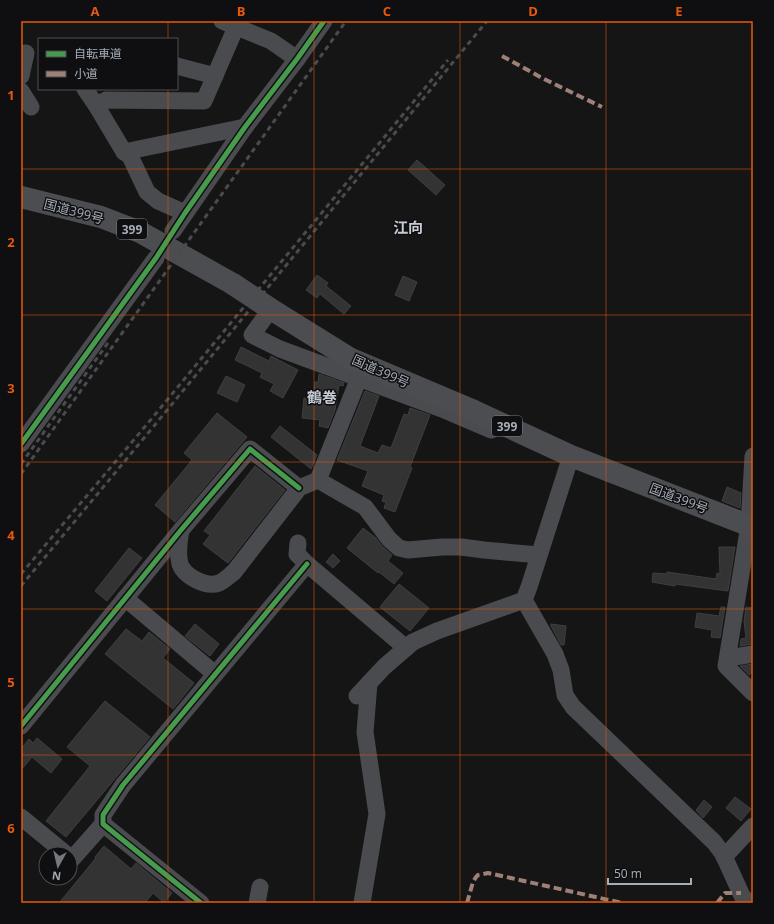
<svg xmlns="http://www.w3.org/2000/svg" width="774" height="924" font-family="'Open Sans','Noto Sans JP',sans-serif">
<rect width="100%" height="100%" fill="#151515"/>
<!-- building -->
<g fill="#333334" stroke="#3d3f41">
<polygon points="417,160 445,185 436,195 408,170"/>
<polygon points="317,275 328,283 326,286 351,306 344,314 320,294 317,298 306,290"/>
<polygon points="403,276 417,282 409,301 395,295"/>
<polygon points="241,347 269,361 271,356 298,370 283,398 270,391 274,384 260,377 262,373 235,360"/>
<polygon points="319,374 344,383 343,386 339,385 335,410 328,428 319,426 320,420 302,418 304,398 313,399 315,382 318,382"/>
<polygon points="226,376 245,385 237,402 217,393"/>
<polygon points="365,391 379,396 360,446 378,453 382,445 391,448 404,414 408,415 410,408 430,415 410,467 412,468 395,512 384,508 386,502 382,501 384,495 362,486 368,471 337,460"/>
<polygon points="217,413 247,437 175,522 155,505 192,460 184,453"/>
<polygon points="280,426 317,455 311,469 271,437"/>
<polygon points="255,466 285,490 228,563 203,544 210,535 204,531"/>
<polygon points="727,487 741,493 740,508 722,501"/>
<polygon points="363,528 376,538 382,546 392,555 388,561 403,573 394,584 379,572 378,573 347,548"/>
<polygon points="719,547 735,547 728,591 675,584 675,586 652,582 653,573 667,574 667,572 716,579 717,573 720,574"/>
<polygon points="129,548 142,558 107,601 95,591"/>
<polygon points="333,554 340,561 333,568 326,562"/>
<polygon points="399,584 429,608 410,631 380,607"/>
<polygon points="721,607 725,607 720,638 711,637 712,630 695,627 697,613 719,616"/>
<polygon points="746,607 753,608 753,644 740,646 741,639 746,638 744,621"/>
<polygon points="195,624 219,644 210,656 185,636"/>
<polygon points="551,624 566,626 564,645 561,645 551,626"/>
<polygon points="126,629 142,641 149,632 170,649 163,658 194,683 173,709 105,654"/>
<polygon points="753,664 753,671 749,675 740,666"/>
<polygon points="105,701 150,737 66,837 46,821 90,766 67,747"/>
<polygon points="37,738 62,759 51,773 32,757 21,770 21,749 29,739 33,743"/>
<polygon points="735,797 751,809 741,821 726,808"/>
<polygon points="704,800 712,807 703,818 696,810"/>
<polygon points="104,846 131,869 136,863 172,893 164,903 153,893 145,903 59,903 96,858 95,857"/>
</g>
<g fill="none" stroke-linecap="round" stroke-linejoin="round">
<!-- minor -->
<g stroke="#494b4e" stroke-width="17">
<polyline points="222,21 271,41 297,59"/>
<polyline points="177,66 215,76"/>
<polyline points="21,76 26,53"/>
<polyline points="85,89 96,105 124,152 130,156 147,192 158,201 185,213"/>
<polyline points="21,91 31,107"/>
<polyline points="96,105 106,100 204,101 236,27"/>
<polyline points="124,152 245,127"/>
<polyline points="173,231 245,127 297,59 324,21"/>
<polyline points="271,309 252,335 280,349 442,409 491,430"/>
<polyline points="21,444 156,258"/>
<polyline points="753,456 749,525 726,666 753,693"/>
<polyline points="318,480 365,507 389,539 399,548 408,550 442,547 461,547 484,550 539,555"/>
<path d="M 181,530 C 179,541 177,553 180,564 C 184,576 206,588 219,583 C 224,581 229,576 234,572 L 296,492 L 299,488 L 318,480 L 359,378"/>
<polyline points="298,543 297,554 307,564 406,648"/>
<polyline points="125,598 215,674"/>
<polyline points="524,600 555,654 561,670 565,695 573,707 714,842 723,854 743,898 753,903"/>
<polyline points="728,658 753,654"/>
<polyline points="357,696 384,667 413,642 437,631 524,600 529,587 571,456"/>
<polyline points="21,726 181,530 250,449 299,488"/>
<polyline points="21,817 66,854"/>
<polyline points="70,857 72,859 103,824"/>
<polyline points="724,857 753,826"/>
<polyline points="201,903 103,824 103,815 123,785 307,564"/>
<polyline points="257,903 260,887"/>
<polyline points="362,903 377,814 365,732 369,683"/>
</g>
<!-- highway -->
<g stroke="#4c4d50" stroke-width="22">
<polyline points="21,197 101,217 140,232 233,284"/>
<polyline points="269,308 351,359 474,411 571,456 753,527"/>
</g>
<!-- rail -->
<g stroke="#494b4e" stroke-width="3" stroke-dasharray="5 4" stroke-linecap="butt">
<polyline points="21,464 110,340"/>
<polyline points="21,474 346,21"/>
<polyline points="21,574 153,417 448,60"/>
<polyline points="21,586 154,426 487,21"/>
</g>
<!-- highway-bridge -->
<polyline stroke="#4c4d50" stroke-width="22" points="233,284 269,308"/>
<!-- quiet -->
<g stroke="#9e8076" stroke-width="4" stroke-dasharray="8 4" stroke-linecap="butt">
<polyline points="502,56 544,79 602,107"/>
<polyline points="467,903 473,882 476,877 478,875 488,873 511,878 622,903"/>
<polyline points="717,903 725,893 741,893"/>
</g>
<defs>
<g id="cycleway">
<polyline points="21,444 156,258 185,213 245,127 297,59 324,21"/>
<polyline points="21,726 181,530 250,449 299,488"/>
<polyline points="201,903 103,824 103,815 123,785 307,564"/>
</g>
</defs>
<!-- cycleway casing -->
<use href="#cycleway" stroke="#0f0f11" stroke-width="8"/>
<!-- cycleway -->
<use href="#cycleway" stroke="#469c4c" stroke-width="5"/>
</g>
<!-- grid -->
<path fill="none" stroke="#e8590c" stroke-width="1" stroke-opacity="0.55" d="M 168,21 L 168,39M 314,21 L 314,903M 460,21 L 460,903M 606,21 L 606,903M 168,89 L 168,903M 21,169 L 753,169M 21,315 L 753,315M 21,462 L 753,462M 21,609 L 753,609M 21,755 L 753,755"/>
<g text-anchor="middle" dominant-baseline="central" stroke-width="3" stroke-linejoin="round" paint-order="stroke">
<!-- shield labels -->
<g fill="#0f0f11" stroke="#787e85" stroke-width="1">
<rect x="117" y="219" width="30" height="20" rx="3"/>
<rect x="492" y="416" width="30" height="20" rx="3"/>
</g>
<g font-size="12" font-weight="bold" fill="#a5adb7">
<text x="132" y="229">399</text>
<text x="507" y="426">399</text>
</g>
<!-- street labels -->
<g font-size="13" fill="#a5adb7" stroke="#0f0f11">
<text transform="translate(74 211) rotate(15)">国道399号</text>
<text transform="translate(381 371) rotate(24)">国道399号</text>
<text transform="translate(679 498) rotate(21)">国道399号</text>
</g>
<!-- quarter labels -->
<g font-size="15" font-weight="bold" fill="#c6cbd3" stroke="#0f0f11">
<text x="408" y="227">江向</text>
<text x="322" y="397">鶴巻</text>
</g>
</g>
<!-- border -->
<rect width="774" height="924" fill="none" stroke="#0f0f11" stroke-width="44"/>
<!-- legend -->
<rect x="38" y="38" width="140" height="52" fill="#0f0f11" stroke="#4b4e53"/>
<rect x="46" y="51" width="20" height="6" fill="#469c4c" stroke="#4b4e53"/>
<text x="74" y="58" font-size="12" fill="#a5adb7">自転車道</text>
<rect x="46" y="71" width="20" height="6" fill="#9e8076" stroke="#4b4e53"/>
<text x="74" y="78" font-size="12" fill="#a5adb7">小道</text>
<!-- north arrow -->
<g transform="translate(58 866) rotate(188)"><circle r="19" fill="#0f0f11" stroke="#4b4e53"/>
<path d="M0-3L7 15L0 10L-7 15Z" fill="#73787e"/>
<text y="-6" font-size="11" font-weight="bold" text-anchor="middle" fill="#a5adb7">N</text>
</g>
<!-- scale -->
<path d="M608 878v6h83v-6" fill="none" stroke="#a5adb7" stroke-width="2"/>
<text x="614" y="878" font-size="12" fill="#a5adb7" stroke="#0f0f11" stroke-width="3" paint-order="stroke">50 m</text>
<rect x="22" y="22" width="730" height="880" fill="none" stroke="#e8590c" stroke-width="1.5"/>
<g font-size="13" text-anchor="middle" font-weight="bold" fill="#e8590c">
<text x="95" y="16">A</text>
<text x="241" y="16">B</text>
<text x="387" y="16">C</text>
<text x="533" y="16">D</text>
<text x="679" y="16">E</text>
<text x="11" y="100">1</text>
<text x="11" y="247">2</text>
<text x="11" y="393">3</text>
<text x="11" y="540">4</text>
<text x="11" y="687">5</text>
<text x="11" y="833">6</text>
</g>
</svg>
